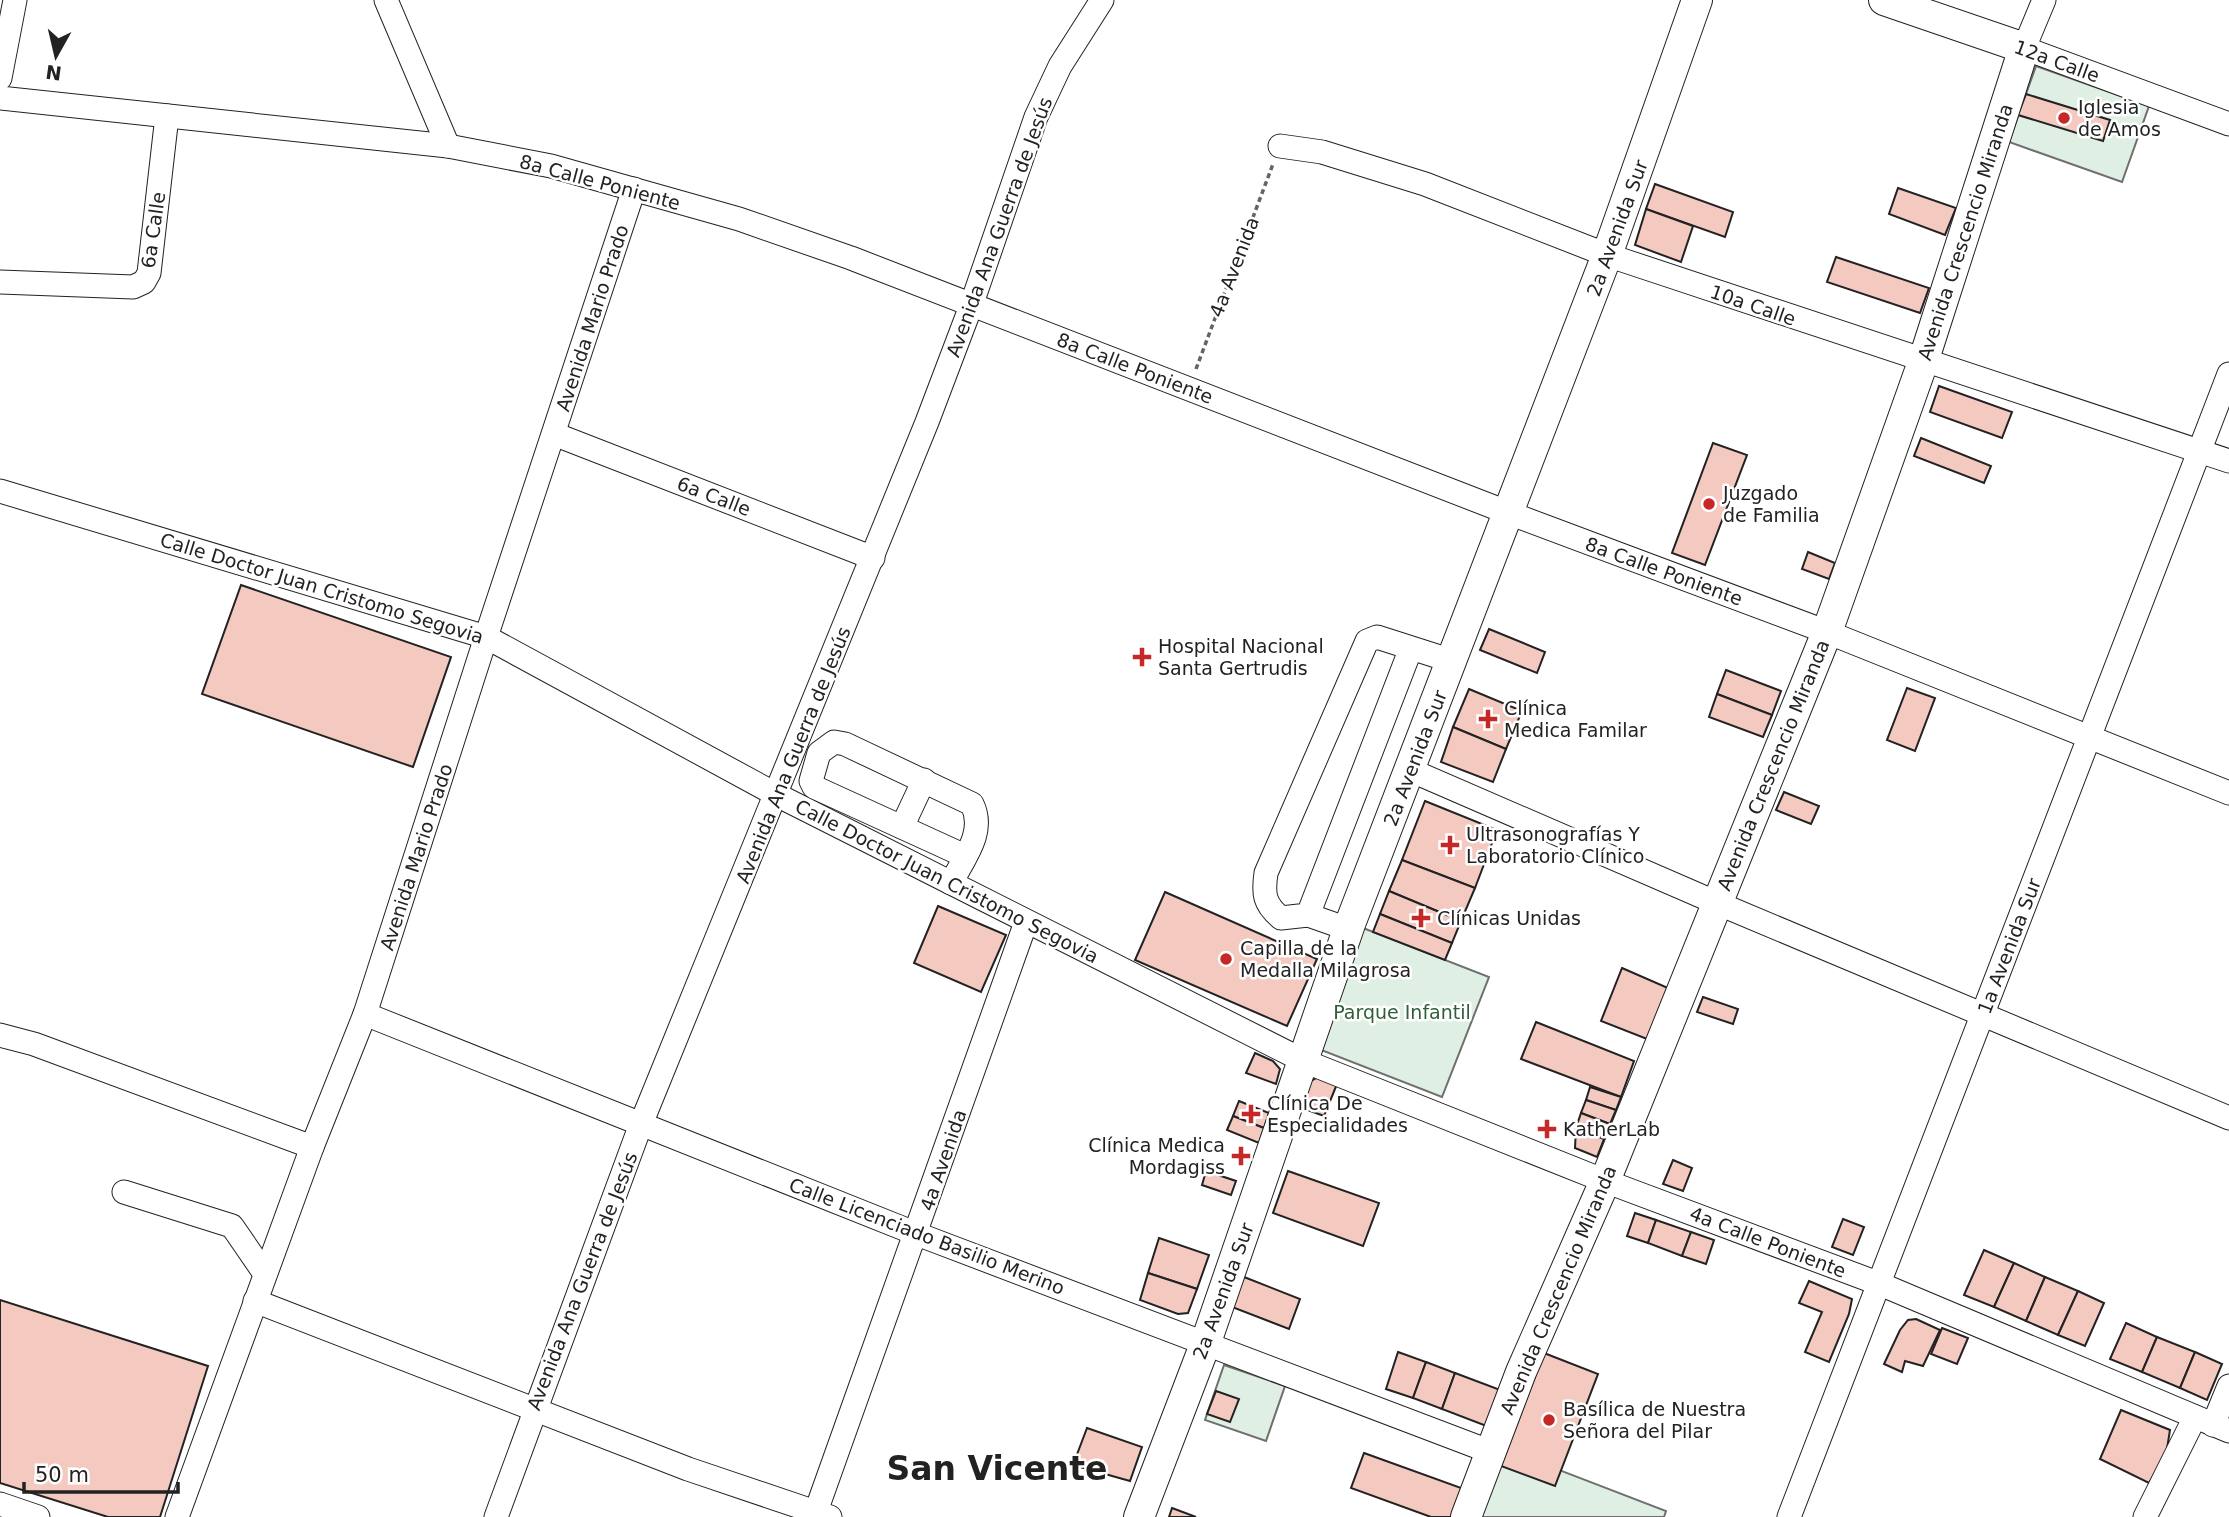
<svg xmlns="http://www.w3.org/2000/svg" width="2229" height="1517" font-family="'DejaVu Sans',sans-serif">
<rect width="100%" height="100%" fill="#fff"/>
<!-- green -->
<g fill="#e0efe3" stroke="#6f6f6f" stroke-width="2">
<polygon points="2036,66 2149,106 2122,182 2009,142"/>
<polygon points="1363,928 1489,977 1442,1097 1316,1048"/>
<polygon points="1224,1365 1285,1386 1266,1441 1205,1420"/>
<polygon points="1502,1448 1666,1511 1664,1517 1476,1517"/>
</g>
<!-- building -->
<g fill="#f3c9c0" stroke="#222" stroke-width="2">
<polygon points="2026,94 2110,120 2103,141 2018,115"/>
<polygon points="1655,184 1733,212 1725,237 1646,209"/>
<polygon points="1898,188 1956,208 1945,235 1889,214"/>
<polygon points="1646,209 1693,226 1681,262 1635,245"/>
<polygon points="1836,257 1929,288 1920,313 1827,282"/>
<polygon points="1939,386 2012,412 2002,438 1930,412"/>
<polygon points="1921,438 1991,466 1984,483 1914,456"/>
<polygon points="1713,443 1747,455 1705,565 1672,553"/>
<polygon points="1808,552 1835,563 1829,579 1802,569"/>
<polygon points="241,585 451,657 413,767 202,694"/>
<polygon points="1489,629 1545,652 1537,673 1480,650"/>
<polygon points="1726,670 1781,691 1772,715 1717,694"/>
<polygon points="1907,688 1935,698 1915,751 1887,740"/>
<polygon points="1469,689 1522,711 1506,749 1453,727"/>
<polygon points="1717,694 1772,715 1763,737 1709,717"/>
<polygon points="1453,727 1506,749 1493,782 1441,762"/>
<polygon points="1784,792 1819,806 1811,824 1776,810"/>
<polygon points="1425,801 1497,830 1475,888 1402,860"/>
<polygon points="1402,860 1475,888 1461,921 1389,891"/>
<polygon points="1389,891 1461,921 1452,943 1380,914"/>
<polygon points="1165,892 1317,959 1287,1026 1135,960"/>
<polygon points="938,906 1006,935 981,992 914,963"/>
<polygon points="1380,914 1452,943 1445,960 1373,932"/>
<polygon points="1622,968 1668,988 1647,1039 1601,1021"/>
<polygon points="1703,997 1738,1009 1733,1024 1697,1012"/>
<polygon points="1536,1022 1634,1061 1621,1097 1521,1059"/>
<polygon points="1255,1053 1273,1061 1280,1069 1276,1084 1246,1073"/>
<polygon points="1318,1077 1337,1084 1324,1116 1296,1106 1306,1084"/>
<polygon points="1590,1087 1621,1097 1616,1110 1586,1100"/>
<polygon points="1586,1100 1616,1110 1610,1124 1581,1113"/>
<polygon points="1239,1101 1269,1113 1264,1128 1233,1116"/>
<polygon points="1581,1113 1610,1124 1604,1139 1576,1128"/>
<polygon points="1233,1116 1264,1128 1259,1143 1227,1130"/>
<polygon points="1576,1128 1604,1139 1597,1157 1575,1148"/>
<polygon points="1673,1160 1692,1168 1683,1191 1663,1184"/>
<polygon points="1206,1171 1236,1181 1231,1195 1202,1185"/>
<polygon points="1288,1171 1379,1203 1363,1246 1273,1213"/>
<polygon points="1635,1213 1656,1220 1648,1243 1627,1236"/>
<polygon points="1843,1219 1864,1227 1853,1255 1832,1247"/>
<polygon points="1656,1220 1691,1232 1682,1256 1648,1243"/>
<polygon points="1691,1232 1714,1240 1706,1264 1682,1256"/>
<polygon points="1159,1238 1209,1255 1197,1289 1148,1273"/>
<polygon points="1984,1250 2014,1263 1994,1307 1964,1295"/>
<polygon points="2014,1263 2045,1277 2026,1321 1994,1307"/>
<polygon points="1148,1273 1197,1289 1188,1313 1178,1314 1140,1300"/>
<polygon points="1244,1277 1300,1299 1289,1329 1232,1307"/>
<polygon points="2045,1277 2078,1291 2058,1335 2026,1321"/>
<polygon points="1809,1281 1852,1299 1849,1314 1829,1362 1805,1352 1822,1312 1799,1303"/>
<polygon points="2078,1291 2104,1303 2085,1346 2058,1335"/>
<polygon points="0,1300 208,1366 160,1517 108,1517 0,1483"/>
<polygon points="1916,1319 1940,1330 1923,1366 1905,1361 1902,1372 1884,1364 1900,1330 1908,1320"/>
<polygon points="2126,1323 2157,1337 2142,1372 2110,1359"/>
<polygon points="1942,1328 1968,1338 1957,1364 1931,1354"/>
<polygon points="2157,1337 2195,1352 2180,1388 2142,1372"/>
<polygon points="1398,1352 1426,1362 1413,1398 1386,1389"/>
<polygon points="2195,1352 2222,1364 2207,1400 2180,1388"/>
<polygon points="1544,1353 1598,1374 1555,1486 1501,1466"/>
<polygon points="1426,1362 1455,1373 1442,1409 1413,1398"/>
<polygon points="1455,1373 1503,1391 1489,1427 1442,1409"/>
<polygon points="1216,1391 1239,1399 1230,1422 1207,1414"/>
<polygon points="2121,1410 2170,1430 2166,1455 2149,1483 2100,1459"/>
<polygon points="1087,1428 1142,1447 1130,1481 1073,1465"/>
<polygon points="1364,1453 1464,1489 1454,1517 1431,1517 1351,1488"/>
<polygon points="1172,1508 1196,1517 1169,1517"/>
</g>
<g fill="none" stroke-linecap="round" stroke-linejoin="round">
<defs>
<g id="minor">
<polyline points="386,0 448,146"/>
<polyline points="2044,0 2024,48 2229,124"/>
<polyline points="0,78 15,0"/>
<polyline points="0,98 448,146 551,166 739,219 851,258 1509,513 1827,632 2229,793"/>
<polyline points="1280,146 1322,152 1425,184 1607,255 2229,461"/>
<polyline points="0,282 133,287 144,282 149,273 167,116"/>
<polyline points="554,434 873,558"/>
<polyline points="0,491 486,637 777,795 1304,1061 1605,1181 1880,1284 2229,1431"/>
<path d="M 1411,648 L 1308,915 L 1281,918 C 1264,904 1263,894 1266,873 L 1367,641 L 1377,637 L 1452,661"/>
<polyline points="1410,770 1717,903 2229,1118"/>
<polyline points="902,827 924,780"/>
<path d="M 951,883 C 964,858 986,832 972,804 L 845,744 L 834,742 L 819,753 L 811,781 L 814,787 L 965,856"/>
<polyline points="1308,915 1348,929"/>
<polyline points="365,1014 917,1234 1491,1452"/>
<polyline points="0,1035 34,1044 312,1147"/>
<polyline points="124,1192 232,1226 265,1274"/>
<polyline points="255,1301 688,1469 830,1517"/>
<polyline points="2213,1425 2229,1386"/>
<polyline points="0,1504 38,1517"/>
<polyline points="177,1517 312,1147 365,1014 486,637 634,189"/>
<polyline points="496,1517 641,1124 927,422 971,306 1036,117 1060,66 1102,0"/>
<polyline points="814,1517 1026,922"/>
<polyline points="1789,1517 2229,374"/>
<polyline points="2145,1517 2195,1417"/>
</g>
<g id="major">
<polyline points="1139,1517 1206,1342 1350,924 1607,255 1697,0"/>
<polyline points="1466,1517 1521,1372 1605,1181 1827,632 1923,362 2024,48 1884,0"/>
</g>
</defs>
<!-- minor casing -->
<use href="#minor" stroke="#222" stroke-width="25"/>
<!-- major casing -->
<use href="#major" stroke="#222" stroke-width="32"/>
<!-- path -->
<polyline stroke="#646464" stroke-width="3.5" stroke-dasharray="5 3.5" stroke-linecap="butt" points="1196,369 1273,164"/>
<!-- minor -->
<use href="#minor" stroke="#fff" stroke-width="23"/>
<!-- major -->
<use href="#major" stroke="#fff" stroke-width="30"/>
</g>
<!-- markers -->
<g fill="#c62828" stroke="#fff" stroke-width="2.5">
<circle cx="2064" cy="118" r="7"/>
<circle cx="1709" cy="504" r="7"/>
<path d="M1138.5 646.5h7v7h7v7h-7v7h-7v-7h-7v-7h7z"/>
<path d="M1484.5 708.5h7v7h7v7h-7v7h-7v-7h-7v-7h7z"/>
<path d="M1446.5 834.5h7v7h7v7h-7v7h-7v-7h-7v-7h7z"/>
<path d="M1417.5 907.5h7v7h7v7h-7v7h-7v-7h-7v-7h7z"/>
<circle cx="1226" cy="959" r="7"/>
<path d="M1247.5 1103.5h7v7h7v7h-7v7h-7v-7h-7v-7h7z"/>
<path d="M1543.5 1118.5h7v7h7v7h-7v7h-7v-7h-7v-7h7z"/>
<path d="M1237.5 1145.5h7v7h7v7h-7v7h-7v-7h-7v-7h7z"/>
<circle cx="1549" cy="1420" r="7"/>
</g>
<g text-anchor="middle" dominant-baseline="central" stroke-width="5" stroke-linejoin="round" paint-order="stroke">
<!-- street labels -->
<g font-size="19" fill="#222" stroke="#fff">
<text transform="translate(2057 61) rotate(20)">12a Calle</text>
<text transform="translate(600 182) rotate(15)">8a Calle Poniente</text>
<text transform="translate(999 227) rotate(-70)">Avenida Ana Guerra de Jesús</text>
<text transform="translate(1617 228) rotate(-70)">2a Avenida Sur</text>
<text transform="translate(153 230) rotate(-82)">6a Calle</text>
<text transform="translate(1965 232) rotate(-72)">Avenida Crescencio Miranda</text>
<text transform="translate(1234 267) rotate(-69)">4a Avenida</text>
<text transform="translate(1753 305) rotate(19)">10a Calle</text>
<text transform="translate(592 318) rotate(-72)">Avenida Mario Prado</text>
<text transform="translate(1135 368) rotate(21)">8a Calle Poniente</text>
<text transform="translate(714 496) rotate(21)">6a Calle</text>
<text transform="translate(1664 571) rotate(20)">8a Calle Poniente</text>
<text transform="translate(322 588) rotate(17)">Calle Doctor Juan Cristomo Segovia</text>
<text transform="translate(793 755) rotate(-68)">Avenida Ana Guerra de Jesús</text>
<text transform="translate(1415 758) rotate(-69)">2a Avenida Sur</text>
<text transform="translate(1773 765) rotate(-68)">Avenida Crescencio Miranda</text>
<text transform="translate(416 857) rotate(-72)">Avenida Mario Prado</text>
<text transform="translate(947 881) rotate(27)">Calle Doctor Juan Cristomo Segovia</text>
<text transform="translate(2009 946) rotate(-69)">1a Avenida Sur</text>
<text transform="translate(943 1160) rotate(-71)">4a Avenida</text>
<text transform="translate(927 1236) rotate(21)">Calle Licenciado Basilio Merino</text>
<text transform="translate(1768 1242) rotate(21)">4a Calle Poniente</text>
<text transform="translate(582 1281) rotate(-69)">Avenida Ana Guerra de Jesús</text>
<text transform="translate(1558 1290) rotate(-67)">Avenida Crescencio Miranda</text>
<text transform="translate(1223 1291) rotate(-70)">2a Avenida Sur</text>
</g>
<!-- poi labels -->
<g font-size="19" fill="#222" stroke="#fff" text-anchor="start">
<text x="2078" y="107">Iglesia<tspan x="2078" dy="22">de Amos</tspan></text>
<text x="1723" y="493">Juzgado<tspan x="1723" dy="22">de Familia</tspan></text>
<text x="1158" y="646">Hospital Nacional<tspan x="1158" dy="22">Santa Gertrudis</tspan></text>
<text x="1504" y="708">Clínica<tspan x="1504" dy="22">Medica Familar</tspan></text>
<text x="1466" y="834">Ultrasonografías Y<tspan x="1466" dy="22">Laboratorio Clínico</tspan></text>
<text x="1437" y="918">Clínicas Unidas</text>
<text x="1240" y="948">Capilla de la<tspan x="1240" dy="22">Medalla Milagrosa</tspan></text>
<text x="1267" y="1103">Clínica De<tspan x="1267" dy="22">Especialidades</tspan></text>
<text x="1563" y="1129">KatherLab</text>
<text x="1225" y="1145" text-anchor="end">Clínica Medica<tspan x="1225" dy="22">Mordagiss</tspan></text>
<text x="1563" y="1409">Basílica de Nuestra<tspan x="1563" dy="22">Señora del Pilar</tspan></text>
</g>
<!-- park labels -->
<g font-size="19" fill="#2f5e38" stroke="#fff">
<text x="1402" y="1012">Parque Infantil</text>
</g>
<!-- town labels -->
<g font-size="33" font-weight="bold" fill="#222" stroke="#fff">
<text x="997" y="1468">San Vicente</text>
</g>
</g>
<!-- north arrow -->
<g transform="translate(56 56) rotate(188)" stroke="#ffffff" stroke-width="5" paint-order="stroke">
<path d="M0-5L12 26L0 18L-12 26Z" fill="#222222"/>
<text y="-10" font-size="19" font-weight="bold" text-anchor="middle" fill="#222222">N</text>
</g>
<!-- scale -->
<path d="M24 1482v10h154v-10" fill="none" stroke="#222222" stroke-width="3.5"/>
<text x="35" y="1482" font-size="21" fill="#222222" stroke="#ffffff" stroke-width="5" paint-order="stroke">50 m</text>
</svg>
